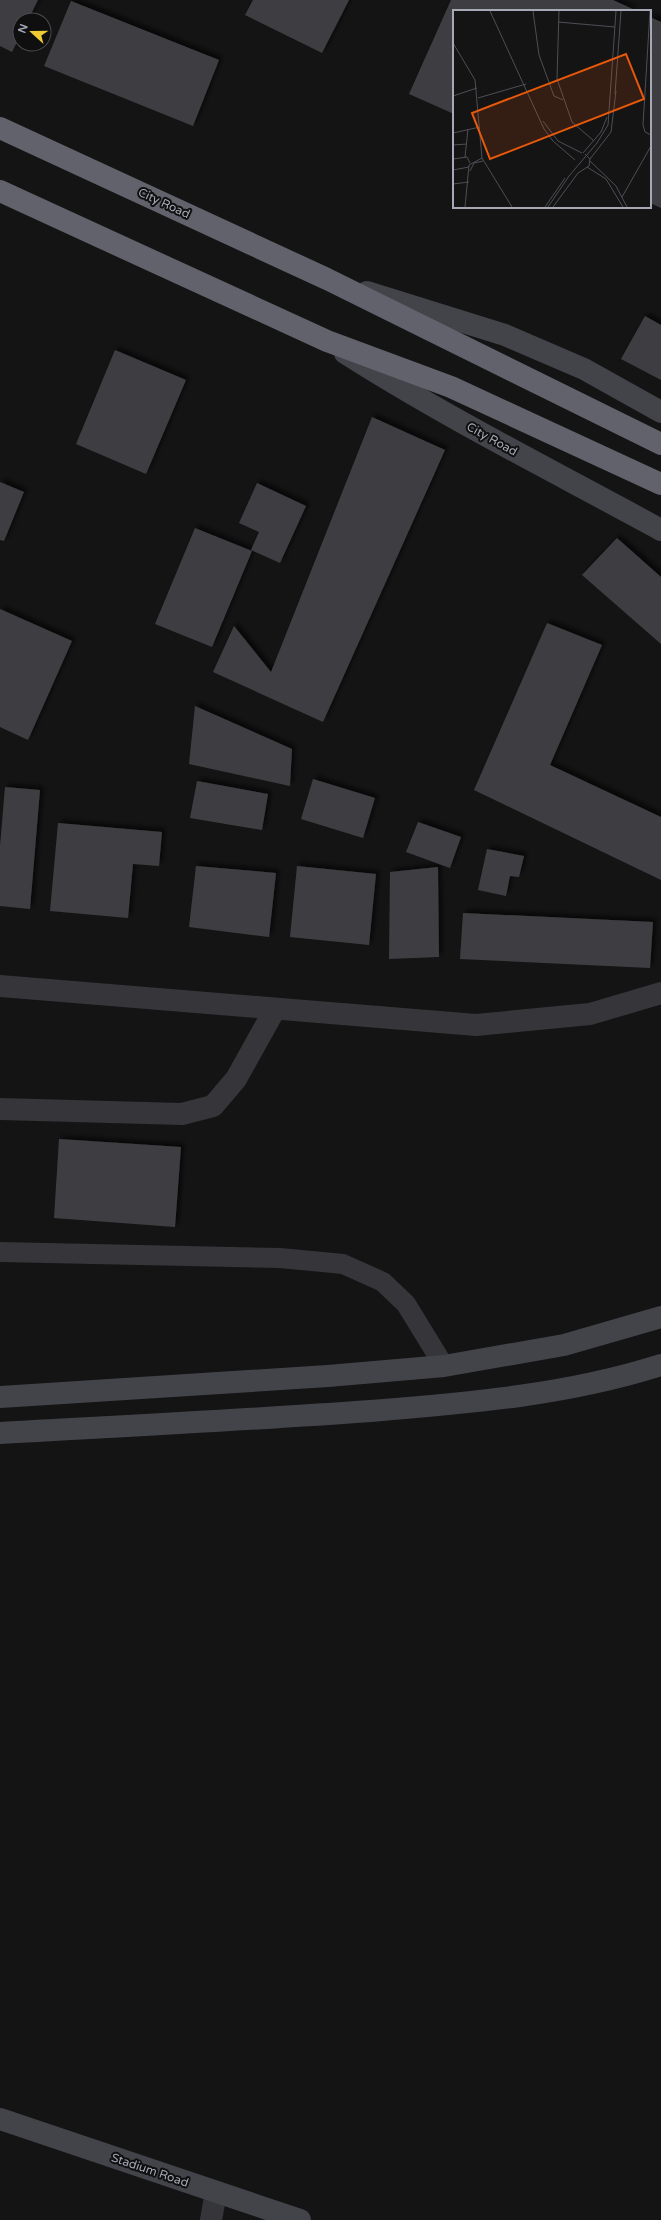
<svg xmlns="http://www.w3.org/2000/svg" width="661" height="2220" font-family="'Varela Round',sans-serif">
<defs>
<filter id="shadow"><feDropShadow dx="3.5" dy="-3.5" stdDeviation="2" flood-color="#0009"/></filter>
</defs>
<rect width="100%" height="100%" fill="#141415"/>
<!-- building -->
<g fill="#3e3e42" filter="url(#shadow)">
<polygon points="0,0 38,0 28,20 20,20 20,36 12,52 0,46"/>
<polygon points="253,0 349,0 322,53 245,15"/>
<polygon points="451,0 613,0 637,11 454,11 454,114 409,94"/>
<polygon points="71,1 219,60 193,126 44,66"/>
<polygon points="650,17 661,22 661,208 650,203"/>
<polygon points="645,316 661,325 661,380 621,359"/>
<polygon points="115,350 186,380 146,474 76,444"/>
<polygon points="372,417 445,450 323,722 213,672 234,626 271,672"/>
<polygon points="0,482 24,492 4,541 0,540"/>
<polygon points="257,483 306,506 280,563 251,550 259,532 239,523"/>
<polygon points="195,528 252,551 212,647 155,624"/>
<polygon points="617,538 661,577 661,644 582,575"/>
<polygon points="0,609 72,641 28,740 0,727"/>
<polygon points="547,623 602,645 550,765 661,817 661,880 474,790"/>
<polygon points="195,706 292,749 290,786 189,764"/>
<polygon points="313,779 375,798 363,838 301,819"/>
<polygon points="197,781 268,794 262,830 190,818"/>
<polygon points="5,787 40,790 30,909 0,906 0,846"/>
<polygon points="418,822 461,837 450,868 406,852"/>
<polygon points="58,823 162,832 159,866 133,864 128,918 50,911"/>
<polygon points="487,849 524,856 519,877 510,876 506,896 478,890"/>
<polygon points="196,866 276,873 269,937 189,927"/>
<polygon points="297,866 376,874 369,945 290,937"/>
<polygon points="438,867 439,957 389,959 390,872"/>
<polygon points="463,913 653,922 650,968 460,959"/>
<polygon points="59,1139 181,1147 175,1227 54,1218"/>
</g>
<g fill="none" stroke-linecap="round" stroke-linejoin="round">
<!-- lane -->
<polyline stroke="#35353a" stroke-width="20" points="0,1252 280,1258 343,1264 383,1282 406,1304 444,1366"/>
<!-- street -->
<g stroke="#35353a" stroke-width="22">
<polyline points="0,986 476,1025 590,1014 661,993"/>
<polyline points="0,1109 182,1114 213,1106 236,1079 275,1009"/>
<polyline points="211,2220 216,2192"/>
</g>
<!-- secondary -->
<g stroke="#43444a" stroke-width="22">
<polyline points="367,292 505,335 584,369 661,412"/>
<path d="M 345,353 C 447,418 555,472 661,530"/>
<polyline points="0,1397 328,1376 444,1366 564,1345 661,1317"/>
<path d="M 0,1433 C 124,1426 247,1420 371,1411 C 469,1403 567,1395 661,1365"/>
<polyline points="0,2119 300,2220"/>
</g>
<!-- highway -->
<g stroke="#61626b" stroke-width="22">
<polyline points="0,128 327,279 661,444"/>
<polyline points="0,191 327,341 451,387 661,484"/>
</g>
</g>
<g text-anchor="middle" dominant-baseline="central" stroke-width="4" stroke-linejoin="round" paint-order="stroke">
<!-- street labels -->
<g font-size="12" fill="#a6a8b6" stroke="#0f0f10">
<text transform="translate(164 203) rotate(25)">City Road</text>
<text transform="translate(492 439) rotate(29)">City Road</text>
<text transform="translate(150 2170) rotate(19)">Stadium Road</text>
</g>
</g>
<!-- overview -->
<g transform="translate(453 10)">
<rect width="198" height="198" fill="#141415"/>
<path fill="none" stroke="#4e4f55" stroke-width="1" d="M 37,1 L 91,119 L 100,131 L 122,150M 80,1 L 86,45 L 101,86 L 110,90M 106,1 L 104,69 L 119,112 L 141,131M 197,1 L 190,115 L 192,122 L 198,125M 105,12 L 162,17M 0,33 L 22,70 L 29,148 L 59,197M 162,84 L 168,1M 0,86 L 24,78M 25,88 L 73,74M 90,111 L 105,131 L 129,143M 0,123 L 27,117M 0,135 L 14,134M 130,143 L 148,122 L 154,107M 12,147 L 15,119M 0,149 L 14,147 L 17,153M 137,149 L 158,122 L 163,81M 137,151 L 163,176 L 174,197M 134,157 L 153,169 L 170,197M 0,160 L 16,157M 17,161 L 21,153 L 30,151M 0,174 L 16,172M 169,187 L 198,136M 12,197 L 16,155 L 29,148M 92,197 L 112,168M 95,197 L 116,166 L 144,133 L 155,115 L 163,1M 100,197 L 125,163 L 136,156 L 137,149 L 132,144"/>
<path fill="#e8590c" fill-opacity="0.15" stroke="#e8590c" stroke-width="2" d="M 173,44 L 191,89 L 37,149 L 19,103 Z"/>
<rect width="198" height="198" fill="none" stroke="#a6a8b6" stroke-width="2"/>
</g>
<!-- north arrow -->
<g transform="translate(32 32) rotate(291)"><circle r="19" fill="#0f0f10" stroke="#4b4c52"/>
<path d="M0-3L7 15L0 10L-7 15Z" fill="#efcb33"/>
<text y="-6" font-size="11" font-weight="bold" text-anchor="middle" fill="#a6a8b6">N</text>
</g>
</svg>
